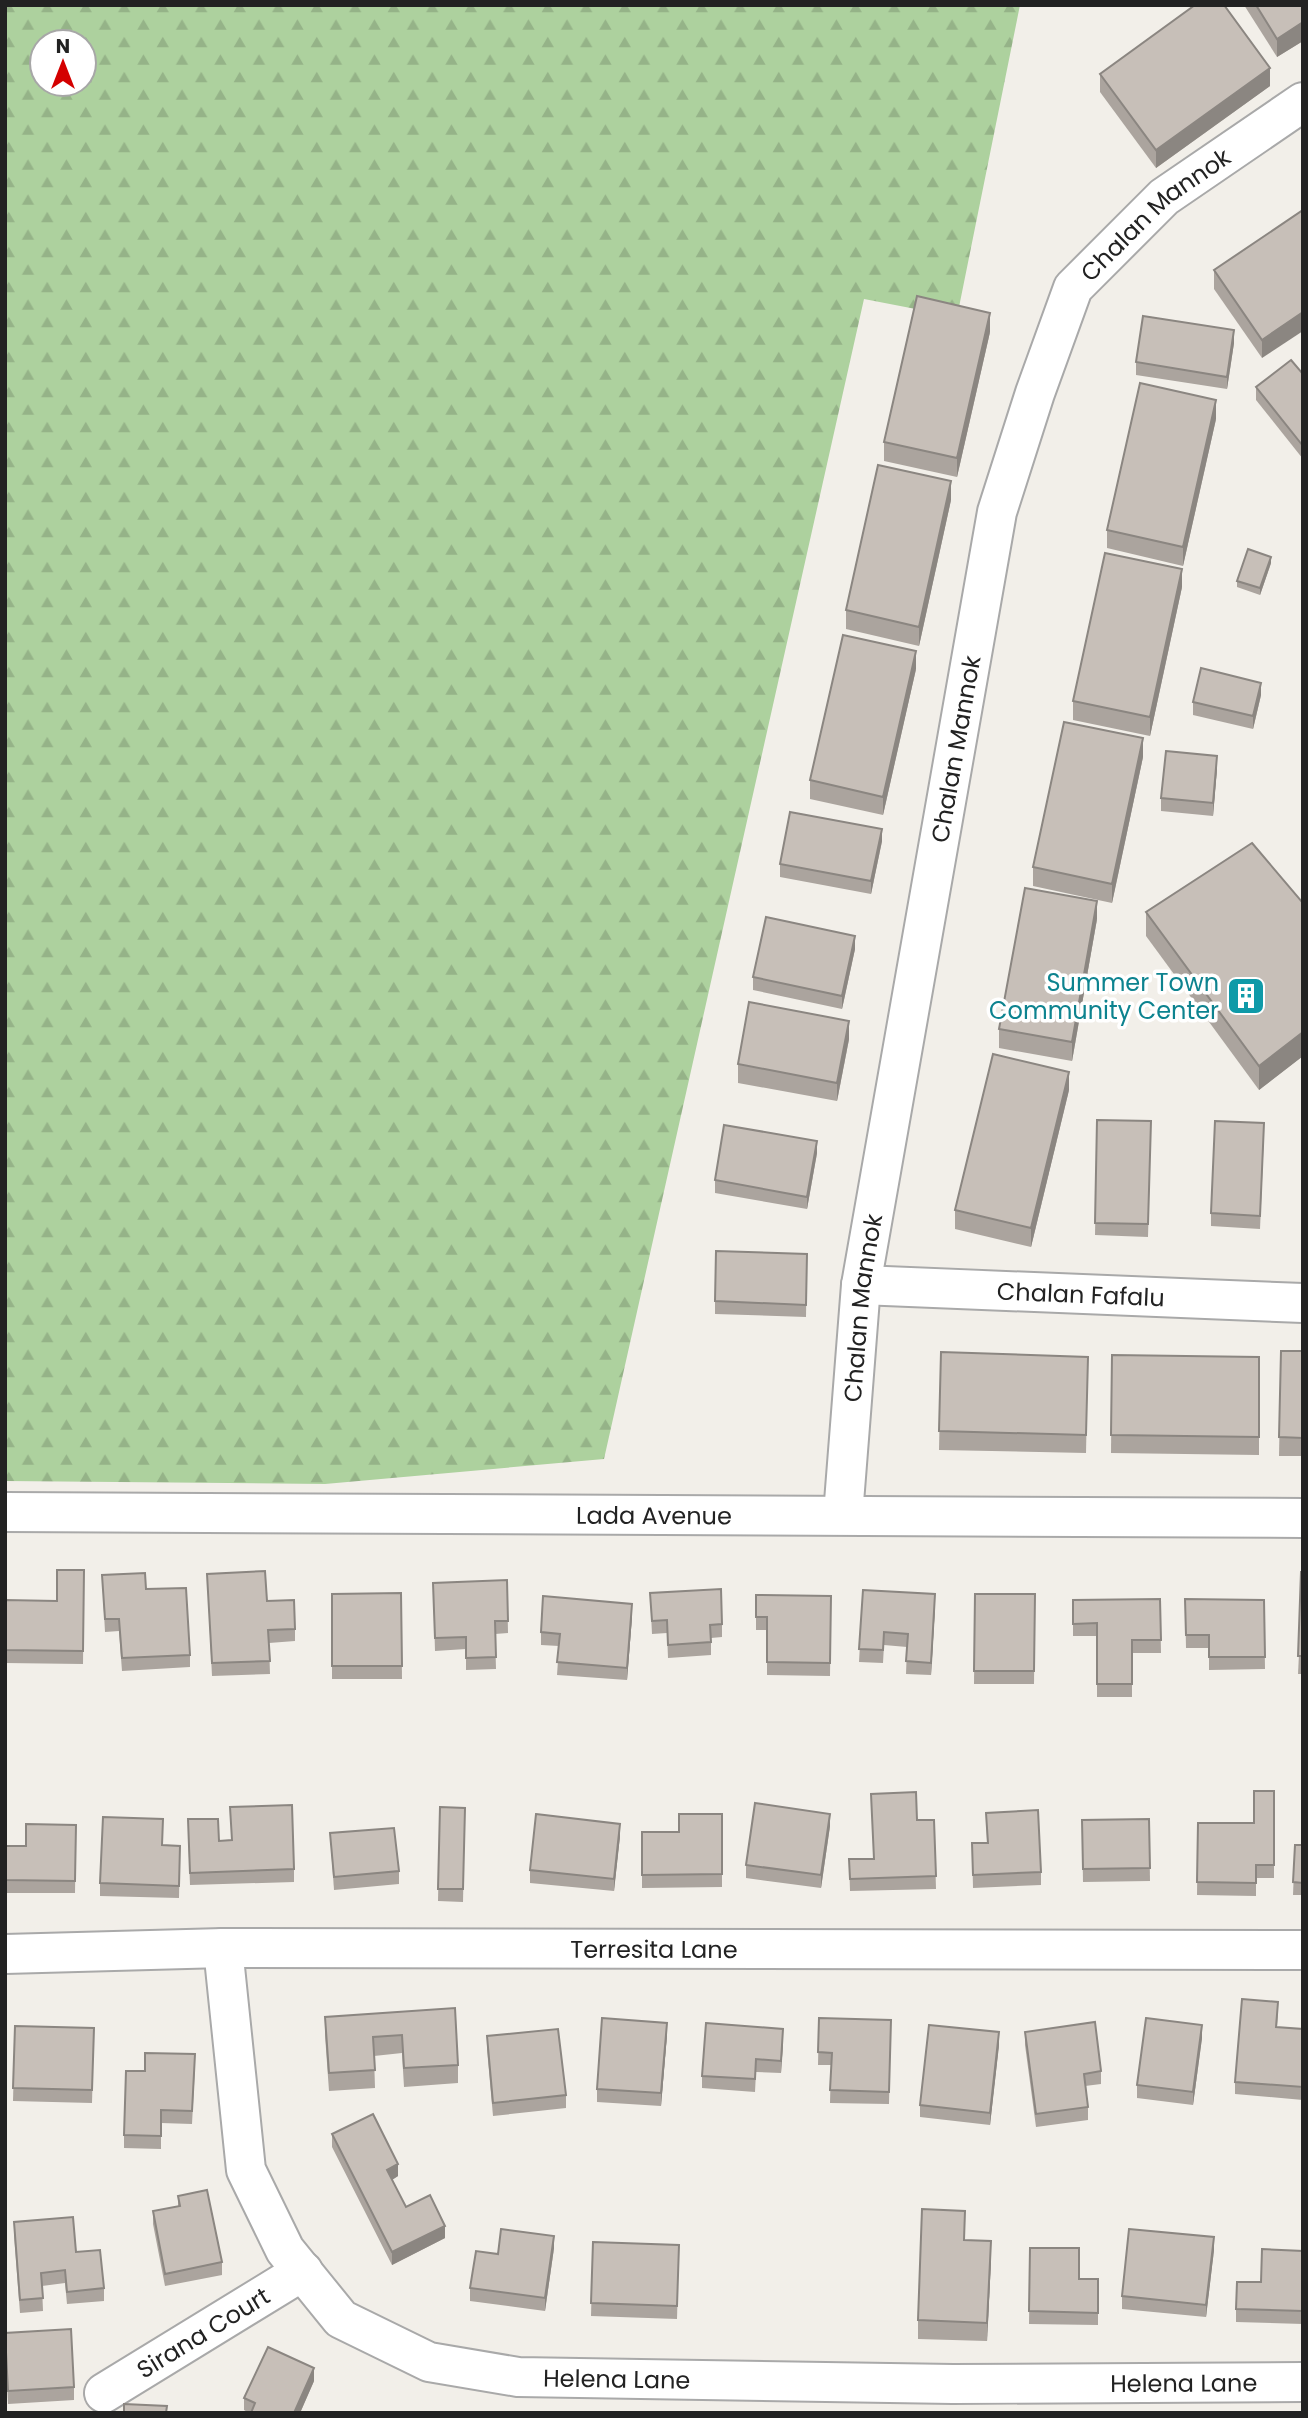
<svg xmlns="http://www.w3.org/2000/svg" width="1308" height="2418" font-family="Poppins,sans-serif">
<defs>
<pattern id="forest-firs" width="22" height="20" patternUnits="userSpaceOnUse" patternTransform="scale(1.75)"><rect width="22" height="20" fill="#add19e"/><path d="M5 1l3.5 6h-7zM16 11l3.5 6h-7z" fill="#95b388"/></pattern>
</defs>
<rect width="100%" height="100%" fill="#f2efe9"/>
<!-- forest -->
<path fill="url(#forest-firs)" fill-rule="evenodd" d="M 5,5 L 1020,5 L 957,317 L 864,299 L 604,1459 L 325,1484 L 5,1481 ZM 42,42 L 84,42 L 84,84 L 42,84 Z"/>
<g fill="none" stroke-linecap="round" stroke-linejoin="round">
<defs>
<g id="street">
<path id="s1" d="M 861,1285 L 1303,1303"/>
<path id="s2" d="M 5,1512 L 1303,1518"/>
<path id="s3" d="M 843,1515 L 861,1285 L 997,512 L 1035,393 L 1073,288 L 1164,197 L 1303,102"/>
<path id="s4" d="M 223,1948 L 246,2170 L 285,2250 L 341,2319 L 429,2362 L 518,2377 L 953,2384 L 1303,2382"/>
<path id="s5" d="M 5,1954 L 223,1948 L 1303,1950"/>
<path id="s6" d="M 104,2393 L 303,2271"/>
</g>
</defs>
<!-- street casing -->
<use href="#street" stroke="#a9a9a9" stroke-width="42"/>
<!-- street -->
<use href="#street" stroke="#fff" stroke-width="38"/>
</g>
<!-- wall -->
<g fill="#aba49e">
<polygon points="1244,5 1303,5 1303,41 1277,57"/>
<polygon points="1100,74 1270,86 1156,168 1100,92"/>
<polygon points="1303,210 1262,358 1214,289 1214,270"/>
<polygon points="990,332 957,477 884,461 884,442"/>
<polygon points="1234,343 1227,389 1136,375 1136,362"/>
<polygon points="1303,374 1303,459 1256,400 1256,387"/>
<polygon points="1216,419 1183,566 1107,548 1107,530"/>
<polygon points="951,500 919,646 846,629 846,610"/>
<polygon points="1271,563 1260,595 1237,587 1237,581"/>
<polygon points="1182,587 1150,736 1073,720 1073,701"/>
<polygon points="916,669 883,815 810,799 810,780"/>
<polygon points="1261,695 1253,729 1193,715 1193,702"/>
<polygon points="1143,757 1112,903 1033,886 1033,867"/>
<polygon points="1217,769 1213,816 1161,811 1161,798"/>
<polygon points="882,841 871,894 780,877 780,864"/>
<polygon points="1303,903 1303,1056 1259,1090 1146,936 1146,912"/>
<polygon points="1097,919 1072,1061 999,1048 999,1029"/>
<polygon points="855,949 842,1009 753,990 753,977"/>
<polygon points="849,1039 837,1101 738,1083 738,1064"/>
<polygon points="1069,1090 1031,1247 955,1229 955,1210"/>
<polygon points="1097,1120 1151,1121 1148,1237 1095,1235"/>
<polygon points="1264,1135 1260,1229 1211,1226 1211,1213"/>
<polygon points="817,1153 807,1209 715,1193 715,1180"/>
<polygon points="807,1254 806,1317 715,1314 715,1301"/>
<polygon points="1281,1351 1303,1351 1303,1456 1279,1456"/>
<polygon points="941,1352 1088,1357 1086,1453 939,1450"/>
<polygon points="1112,1355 1259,1357 1259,1455 1111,1453"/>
<polygon points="84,1570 83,1664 5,1663 5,1600 57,1601"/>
<polygon points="1303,1572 1303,1674 1298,1674"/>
<polygon points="207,1574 267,1601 295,1629 295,1641 269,1643 270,1674 212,1676"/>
<polygon points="102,1575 190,1655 190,1667 122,1671 119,1631 105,1632"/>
<polygon points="507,1580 508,1633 495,1634 496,1669 466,1670 466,1649 435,1651 433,1583"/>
<polygon points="863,1590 935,1607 931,1675 906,1674 907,1647 884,1645 883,1663 859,1662"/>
<polygon points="401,1593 402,1679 332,1679 332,1594"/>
<polygon points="650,1593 722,1624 722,1637 711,1638 711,1655 668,1658 667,1633 652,1634"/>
<polygon points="975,1594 1035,1594 1034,1684 974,1684"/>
<polygon points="756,1595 831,1596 830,1676 767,1675 767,1630 756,1630"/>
<polygon points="1160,1599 1161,1653 1132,1653 1132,1697 1097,1697 1097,1636 1073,1636 1073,1600"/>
<polygon points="1185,1599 1264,1600 1265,1669 1209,1670 1209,1648 1186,1648"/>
<polygon points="632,1617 627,1680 557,1675 559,1646 541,1645 541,1632"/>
<polygon points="1274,1791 1274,1878 1256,1878 1256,1896 1197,1895 1198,1823 1254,1823"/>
<polygon points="440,1807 465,1808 463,1902 438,1901"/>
<polygon points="986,1813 1041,1872 1041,1885 973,1888 972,1843 987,1843"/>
<polygon points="722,1814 722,1887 642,1888 642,1832 679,1832"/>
<polygon points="1149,1819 1150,1881 1083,1882 1082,1820"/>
<polygon points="917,1820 934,1820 936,1889 850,1891 849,1859 873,1859"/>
<polygon points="76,1825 75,1893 5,1893 5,1846 26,1846"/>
<polygon points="830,1826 821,1888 746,1878 746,1865"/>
<polygon points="188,1832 219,1841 294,1869 294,1882 190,1885"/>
<polygon points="330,1833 399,1871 399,1884 334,1890"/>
<polygon points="620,1836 614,1891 530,1883 530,1870"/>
<polygon points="162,1845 180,1846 179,1898 100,1896 100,1883"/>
<polygon points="1295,1845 1303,1845 1303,1895 1293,1895"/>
<polygon points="455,2008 458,2065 458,2083 404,2087 402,2053 374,2056 375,2088 329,2091 325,2035 325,2017"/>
<polygon points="1278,2014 1277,2027 1303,2029 1303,2100 1235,2094 1235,2082"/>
<polygon points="819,2018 891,2020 889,2104 830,2103 831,2065 818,2065"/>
<polygon points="15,2026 94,2028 92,2103 13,2101"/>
<polygon points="1025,2032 1101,2071 1101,2084 1085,2086 1088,2107 1088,2120 1036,2127 1025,2045"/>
<polygon points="667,2035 661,2106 597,2102 597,2089"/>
<polygon points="487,2036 566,2095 566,2108 493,2116 487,2049"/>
<polygon points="1202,2038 1193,2105 1137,2098 1137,2085"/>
<polygon points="783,2042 781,2073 756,2072 755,2092 702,2088 702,2076"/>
<polygon points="999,2045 990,2125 920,2117 920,2105"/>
<polygon points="195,2067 192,2124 161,2123 161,2149 124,2148 124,2135 145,2071"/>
<polygon points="332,2134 398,2176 392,2180 406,2207 445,2238 392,2265 332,2147"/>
<polygon points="178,2196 222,2262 222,2275 165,2286 153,2224 153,2211 178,2207"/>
<polygon points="14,2222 76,2252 104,2288 104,2301 67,2304 65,2283 42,2286 43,2311 20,2313 14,2235"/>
<polygon points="965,2240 991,2260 987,2341 918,2339 918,2320"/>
<polygon points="593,2242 679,2245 677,2319 591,2316"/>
<polygon points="554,2248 545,2311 470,2301 470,2288 498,2254"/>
<polygon points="1030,2248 1079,2279 1098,2279 1098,2325 1029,2324"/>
<polygon points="1214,2250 1206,2317 1122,2309 1122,2296"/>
<polygon points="1303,2251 1303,2324 1236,2322 1236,2309 1261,2282"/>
<polygon points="5,2333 74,2387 74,2400 8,2404"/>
<polygon points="314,2381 300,2413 249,2413 244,2410 244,2398"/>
</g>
<!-- shaded-wall -->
<g fill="#8b8681">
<polygon points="1303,22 1303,41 1277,57 1277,39"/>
<polygon points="1270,68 1270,86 1156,168 1156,150"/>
<polygon points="1303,312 1303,331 1262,358 1262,340"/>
<polygon points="990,313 990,332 957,477 957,458"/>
<polygon points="1234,330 1234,343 1227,389 1227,377"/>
<polygon points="1216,400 1216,419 1183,566 1183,547"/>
<polygon points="951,481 951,500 919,646 919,627"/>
<polygon points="1271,557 1271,563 1260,595 1260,588"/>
<polygon points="1182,569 1182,587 1150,736 1150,717"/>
<polygon points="916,651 916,669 883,815 883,797"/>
<polygon points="1261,683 1261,695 1253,729 1253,716"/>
<polygon points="1143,738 1143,757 1112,903 1112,884"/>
<polygon points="1217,756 1217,769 1213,816 1213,803"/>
<polygon points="882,829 882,841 871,894 871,881"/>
<polygon points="1097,901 1097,919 1072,1061 1072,1042"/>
<polygon points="855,936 855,949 842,1009 842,996"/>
<polygon points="849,1021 849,1039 837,1101 837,1083"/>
<polygon points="1303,1032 1303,1056 1259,1090 1259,1066"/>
<polygon points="1069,1072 1069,1090 1031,1247 1031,1228"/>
<polygon points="817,1141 817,1153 807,1209 807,1197"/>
<polygon points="935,1594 935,1607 931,1675 931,1663"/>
<polygon points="632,1604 632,1617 627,1680 627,1668"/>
<polygon points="830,1814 830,1826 821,1888 821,1875"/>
<polygon points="620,1824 620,1836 614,1891 614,1879"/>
<polygon points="667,2023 667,2035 661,2106 661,2093"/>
<polygon points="1202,2025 1202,2038 1193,2105 1193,2092"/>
<polygon points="783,2029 783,2042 781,2073 781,2061"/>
<polygon points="999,2032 999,2045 990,2125 990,2113"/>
<polygon points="398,2164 398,2176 387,2183 387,2170"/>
<polygon points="445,2226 445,2238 392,2265 392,2252"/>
<polygon points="554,2236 554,2248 545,2311 545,2298"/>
<polygon points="1214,2237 1214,2250 1206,2317 1206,2305"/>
<polygon points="991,2241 991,2260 987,2341 987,2323"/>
<polygon points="314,2368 314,2381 300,2413 294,2413"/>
</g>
<!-- building -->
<g fill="#c7bfb8" stroke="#8b8681" stroke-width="2">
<polygon points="1195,5 1224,5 1270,68 1156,150 1100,74"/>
<polygon points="1256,5 1303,5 1303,22 1277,39"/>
<polygon points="1303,210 1303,312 1262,340 1214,270"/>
<polygon points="917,296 990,313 957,458 884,442"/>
<polygon points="1143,316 1234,330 1227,377 1136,362"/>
<polygon points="1291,360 1303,374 1303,446 1256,387"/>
<polygon points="1140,383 1216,400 1183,547 1107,530"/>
<polygon points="878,465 951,481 919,627 846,610"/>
<polygon points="1248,549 1271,557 1260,588 1237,581"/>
<polygon points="1105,553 1182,569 1150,717 1073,701"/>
<polygon points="843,635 916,651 883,797 810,780"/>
<polygon points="1201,668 1261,683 1253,716 1193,702"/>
<polygon points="1064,722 1143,738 1112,884 1033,867"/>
<polygon points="1166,751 1217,756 1213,803 1161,798"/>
<polygon points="790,812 882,829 871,881 780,864"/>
<polygon points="1252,843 1303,903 1303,1032 1259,1066 1146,912"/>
<polygon points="1025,888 1097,901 1072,1042 999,1029"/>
<polygon points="766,917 855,936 842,996 753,977"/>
<polygon points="749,1002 849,1021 837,1083 738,1064"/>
<polygon points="993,1054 1069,1072 1031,1228 955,1210"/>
<polygon points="1097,1120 1151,1121 1148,1224 1095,1223"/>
<polygon points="1215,1121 1264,1123 1260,1216 1211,1213"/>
<polygon points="724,1125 817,1141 807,1197 715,1180"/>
<polygon points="716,1251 807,1254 806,1305 715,1301"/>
<polygon points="1281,1351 1303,1351 1303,1438 1279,1437"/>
<polygon points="941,1352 1088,1357 1086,1435 939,1431"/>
<polygon points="1112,1355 1259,1357 1259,1437 1111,1435"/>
<polygon points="57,1570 84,1570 83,1651 5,1650 5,1600 57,1601"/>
<polygon points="265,1571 267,1601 294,1600 295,1629 268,1630 270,1661 212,1663 207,1574"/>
<polygon points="1301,1572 1303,1572 1303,1656 1298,1656"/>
<polygon points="145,1573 146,1589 186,1588 190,1655 122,1658 119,1619 105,1619 102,1575"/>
<polygon points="507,1580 508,1621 495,1621 496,1657 466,1658 466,1637 435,1638 433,1583"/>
<polygon points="721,1589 722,1624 710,1625 711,1642 668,1645 667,1620 652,1621 650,1593"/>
<polygon points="863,1590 935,1594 931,1663 906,1661 908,1634 884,1632 883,1650 859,1649"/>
<polygon points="401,1593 402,1666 332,1666 332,1594"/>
<polygon points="975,1594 1035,1594 1034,1671 974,1671"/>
<polygon points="756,1595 831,1596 830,1663 767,1662 767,1617 756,1617"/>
<polygon points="543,1596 632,1604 627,1668 557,1662 560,1634 541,1632"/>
<polygon points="1160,1599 1161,1640 1132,1640 1132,1684 1097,1684 1097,1623 1073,1624 1073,1600"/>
<polygon points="1185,1599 1264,1600 1265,1657 1209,1657 1209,1635 1186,1635"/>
<polygon points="1254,1791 1274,1791 1274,1865 1256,1865 1256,1883 1197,1882 1198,1823 1254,1823"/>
<polygon points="916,1792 917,1820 934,1820 936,1876 850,1879 849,1859 874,1859 871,1794"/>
<polygon points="755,1803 830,1814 821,1875 746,1865"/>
<polygon points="292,1805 294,1869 190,1873 188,1819 218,1819 219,1841 232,1840 230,1807"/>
<polygon points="440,1807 465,1808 463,1889 438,1889"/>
<polygon points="1038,1810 1041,1872 973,1875 972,1843 988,1843 986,1813"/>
<polygon points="536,1814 620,1824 614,1879 530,1870"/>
<polygon points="679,1814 722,1814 722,1874 642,1875 642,1832 679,1832"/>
<polygon points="103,1817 163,1819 162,1845 180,1846 179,1886 100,1883"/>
<polygon points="1149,1819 1150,1868 1083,1869 1082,1820"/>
<polygon points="26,1824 76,1825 75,1881 5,1880 5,1846 26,1846"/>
<polygon points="394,1828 399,1871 334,1877 330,1833"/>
<polygon points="1295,1845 1303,1845 1303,1883 1293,1882"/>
<polygon points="1242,1999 1278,2002 1276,2027 1303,2029 1303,2087 1235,2082"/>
<polygon points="455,2008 458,2065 404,2068 402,2035 373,2037 375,2070 329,2073 325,2017"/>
<polygon points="602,2018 667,2023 661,2093 597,2089"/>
<polygon points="819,2018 891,2020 889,2092 830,2090 832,2053 818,2052"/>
<polygon points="1146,2018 1202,2025 1193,2092 1137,2085"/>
<polygon points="1095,2022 1101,2071 1084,2074 1088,2107 1036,2114 1025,2032"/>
<polygon points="706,2023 783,2029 781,2061 756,2059 755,2079 702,2076"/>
<polygon points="929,2025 999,2032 990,2113 920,2105"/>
<polygon points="15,2026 94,2028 92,2090 13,2088"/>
<polygon points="558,2029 566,2095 493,2103 487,2036"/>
<polygon points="145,2053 195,2054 192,2111 161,2110 161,2136 124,2135 126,2071 145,2071"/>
<polygon points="373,2114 398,2164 387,2170 406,2207 430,2195 445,2226 392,2252 332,2134"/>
<polygon points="207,2190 222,2262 165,2274 153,2211 180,2206 178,2196"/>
<polygon points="922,2209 965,2211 964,2240 991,2241 987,2323 918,2320"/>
<polygon points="73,2217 76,2252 100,2250 104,2288 67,2292 65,2270 41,2273 43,2298 20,2300 14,2222"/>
<polygon points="501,2229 554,2236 545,2298 470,2288 476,2251 498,2254"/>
<polygon points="1129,2229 1214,2237 1206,2305 1122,2296"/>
<polygon points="593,2242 679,2245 677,2306 591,2303"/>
<polygon points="1030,2248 1079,2248 1079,2279 1098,2279 1098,2313 1029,2311"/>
<polygon points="1262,2249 1303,2251 1303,2311 1236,2309 1237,2282 1261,2282"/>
<polygon points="71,2329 74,2387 8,2391 5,2333"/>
<polygon points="268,2347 314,2368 294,2413 251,2413 255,2403 244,2398"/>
<polygon points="124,2404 167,2406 166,2413 124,2413"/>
</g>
<!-- icons -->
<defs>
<symbol id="building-square" viewBox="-11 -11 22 22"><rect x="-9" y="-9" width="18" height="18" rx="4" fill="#0f9aa8" stroke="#fff"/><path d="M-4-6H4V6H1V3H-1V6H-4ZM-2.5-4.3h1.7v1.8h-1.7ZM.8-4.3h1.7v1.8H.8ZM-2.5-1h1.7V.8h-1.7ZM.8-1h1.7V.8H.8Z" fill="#fff"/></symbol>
</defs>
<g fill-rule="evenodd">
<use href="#building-square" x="1224" y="974" width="44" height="44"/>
</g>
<g text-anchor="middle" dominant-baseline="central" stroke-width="7" stroke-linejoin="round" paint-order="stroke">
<!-- street labels -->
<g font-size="24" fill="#222" stroke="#fff">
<text stroke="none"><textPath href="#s3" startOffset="1363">Chalan Mannok</textPath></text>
<text stroke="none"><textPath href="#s3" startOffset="775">Chalan Mannok</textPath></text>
<text stroke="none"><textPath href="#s1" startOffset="220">Chalan Fafalu</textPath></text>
<text stroke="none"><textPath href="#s3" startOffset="208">Chalan Mannok</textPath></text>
<text stroke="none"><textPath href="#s2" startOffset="649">Lada Avenue</textPath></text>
<text stroke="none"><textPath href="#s5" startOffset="649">Terresita Lane</textPath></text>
<text stroke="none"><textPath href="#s6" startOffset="116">Sirana Court</textPath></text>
<text stroke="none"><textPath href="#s4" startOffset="688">Helena Lane</textPath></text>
<text stroke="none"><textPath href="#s4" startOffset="1255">Helena Lane</textPath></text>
</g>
<!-- culture labels -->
<g font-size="24" fill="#0d838f" stroke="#fff" text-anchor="end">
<text x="1219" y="982">Summer Town<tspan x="1219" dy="28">Community Center</tspan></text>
</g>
</g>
<!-- border -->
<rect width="1308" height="2418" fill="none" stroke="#222222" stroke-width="14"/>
<!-- north arrow -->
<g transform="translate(63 63)"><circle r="33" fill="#ffffff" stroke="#a7a7a7" stroke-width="2"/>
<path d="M0-5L12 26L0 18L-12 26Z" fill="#d40000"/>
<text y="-10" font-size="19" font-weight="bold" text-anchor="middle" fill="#222222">N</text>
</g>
</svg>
